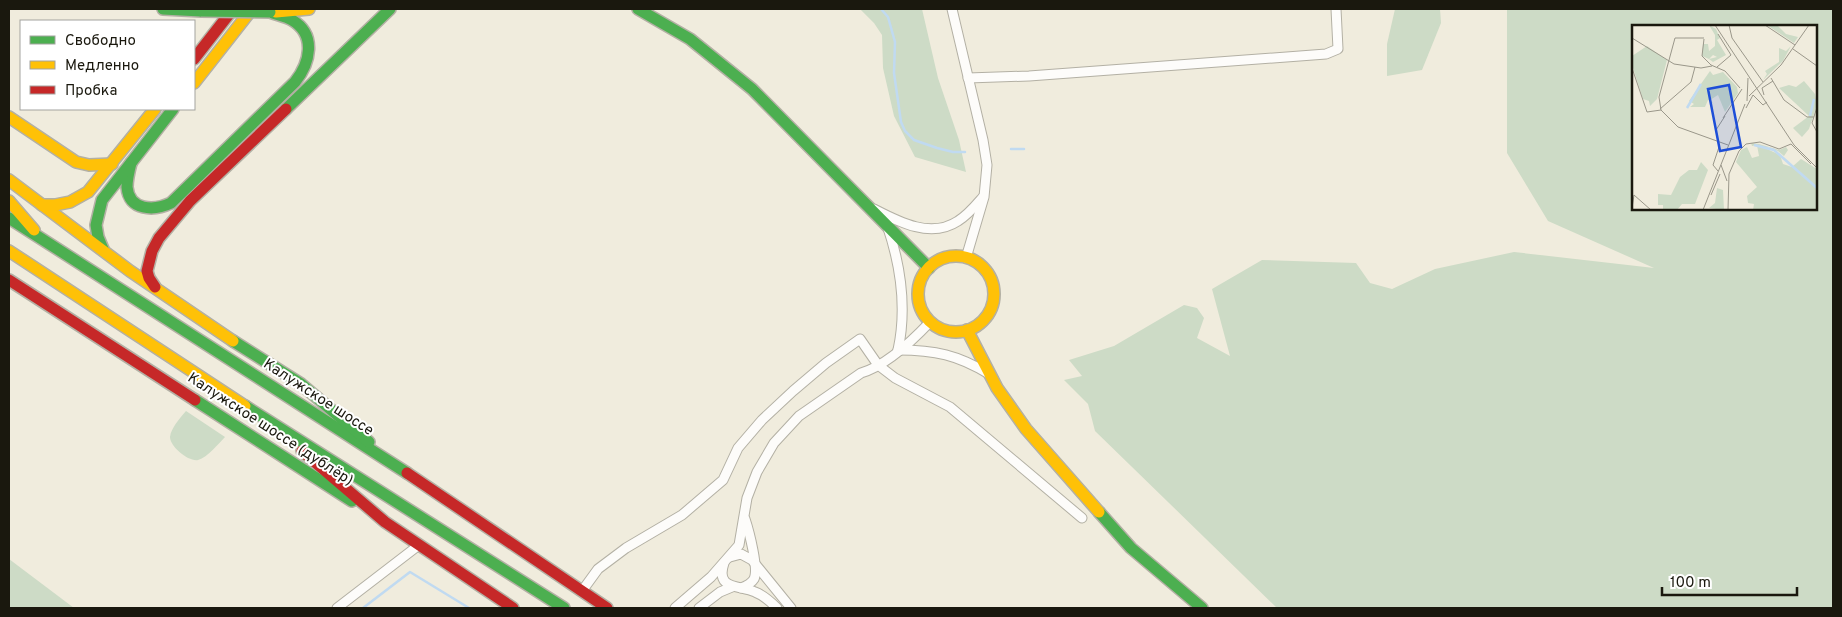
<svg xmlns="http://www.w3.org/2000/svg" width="1842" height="617" font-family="Overpass,sans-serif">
<rect width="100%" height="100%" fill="#f0ecdd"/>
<!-- green -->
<g fill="#cddbc6" fill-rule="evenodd">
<polygon points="860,9 922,9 938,78 959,140 966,172 915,157 894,116 883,68 882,35 874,23"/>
<polygon points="1395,9 1440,9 1441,23 1422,70 1387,76 1387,44"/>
<path d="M 1507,9 L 1833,9 L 1833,608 L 1277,608 L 1095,431 L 1088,404 L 1064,380 L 1082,376 L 1069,360 L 1114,346 L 1184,305 L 1197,308 L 1204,318 L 1197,338 L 1230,356 L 1212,289 L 1262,260 L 1356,263 L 1370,283 L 1392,289 L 1435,269 L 1514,252 L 1654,268 L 1548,221 L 1507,153 ZM 1633,26 L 1816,26 L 1816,209 L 1633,209 Z"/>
<path d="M 186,411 L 225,437 C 218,444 208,457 198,460 C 189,462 170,447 170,437 C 171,428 180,418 186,411 Z"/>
<polygon points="9,559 74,608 9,608"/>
</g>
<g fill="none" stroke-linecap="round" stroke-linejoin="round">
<!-- stream -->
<g stroke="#c0daf1" stroke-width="2.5">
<polyline points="881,9 888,17 895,42 894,73 901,122 905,131 914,140 937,148 953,152 965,152"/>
<polyline points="1011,149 1024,149"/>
<polyline points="363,608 410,572 469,608"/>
</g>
<defs>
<g id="street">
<polyline points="952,9 983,140 987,165 984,197 966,258"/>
<polyline points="968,78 1029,76 1326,54 1338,49 1336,9"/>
<path d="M 874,209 C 899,222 931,239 958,221 C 968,215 976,205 983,197"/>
<path d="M 887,225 C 901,266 907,308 898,350"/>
<path d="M 898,350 C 935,350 958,355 989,374"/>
<polyline points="730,557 741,554 752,560 791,608"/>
<path d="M 724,563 C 715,590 739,585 755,592 C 763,595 771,602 777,608"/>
<path d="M 741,588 C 746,586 751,584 754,579 C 759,569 749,531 745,519"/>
<polyline points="582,591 598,569 626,548 682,515 723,480 738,448 762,420 793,391 826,363 860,339 878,365 895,378 950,407 1082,518"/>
<polyline points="337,608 419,545"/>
<path d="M 675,608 L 711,577 L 739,545 L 747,498 L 757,472 L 774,443 L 799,416 L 861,373 C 885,366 913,340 930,322"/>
<polyline points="699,608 720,592 732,587"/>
</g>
<g id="fast">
<polyline points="163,9 201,11"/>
<polyline points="638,9 690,39 752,89 929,268"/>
<polyline points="286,109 390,9"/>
<path d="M 131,163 C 129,171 127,179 127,187 C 129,211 154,211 171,203 L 295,82 C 310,63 317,35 292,20 C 285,16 277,15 270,12"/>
<polyline points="9,218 407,473"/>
<polyline points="103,249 98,237 96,225 102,200 173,109"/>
<polyline points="233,341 301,384 369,442"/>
<polyline points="195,400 352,501"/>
<polyline points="245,406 564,608"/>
<polyline points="1099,512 1131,548 1202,608"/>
</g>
<g id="slow">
<polyline points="276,12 309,9"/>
<polyline points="194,83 252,9"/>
<polyline points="9,117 76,162 89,165 112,164"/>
<polyline points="9,180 130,271 233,341"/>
<polyline points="9,201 34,230"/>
<polyline points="42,205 55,205 70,202 88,192 155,109"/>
<polyline points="9,251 245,406"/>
<circle cx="956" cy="294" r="38"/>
<polyline points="967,330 997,388 1026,429 1099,512"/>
</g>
<g id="jam">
<polyline points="194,59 233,9"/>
<polyline points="9,280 195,400"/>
<polyline points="155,287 149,278 147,271 152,251 159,238 190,201 286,109"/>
<polyline points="302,451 385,522 513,608"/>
<polyline points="407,473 607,608"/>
</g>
</defs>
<!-- street casing -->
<use href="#street" stroke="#b3b0a4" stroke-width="11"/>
<!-- fast casing -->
<use href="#fast" stroke="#b3b0a4" stroke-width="14"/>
<!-- slow casing -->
<use href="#slow" stroke="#b3b0a4" stroke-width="14"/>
<!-- jam casing -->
<use href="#jam" stroke="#b3b0a4" stroke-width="14"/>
<!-- street -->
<use href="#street" stroke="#fdfcfa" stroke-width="9"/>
<!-- fast -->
<use href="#fast" stroke="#4caf50" stroke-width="11"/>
<!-- slow -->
<use href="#slow" stroke="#ffc107" stroke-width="11"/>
<!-- jam -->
<use href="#jam" stroke="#c62828" stroke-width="11"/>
<defs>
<polyline id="fast-bridge" points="201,11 270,12"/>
</defs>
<!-- fast-bridge casing -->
<use href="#fast-bridge" stroke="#b3b0a4" stroke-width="14" stroke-linecap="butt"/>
<!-- fast-bridge -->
<use href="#fast-bridge" stroke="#4caf50" stroke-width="11"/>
</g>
<g text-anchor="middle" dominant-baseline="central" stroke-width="4" stroke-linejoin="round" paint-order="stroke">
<!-- street labels -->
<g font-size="15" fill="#1a180e" stroke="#fff">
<text transform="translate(318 398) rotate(33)">Калужское шоссе</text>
<text transform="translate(270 430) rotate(33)">Калужское шоссе (дублёр)</text>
</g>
</g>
<!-- overview -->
<g transform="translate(1632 25)">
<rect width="185" height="185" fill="#f0ecdd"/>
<path d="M 77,0 L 84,4 L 88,13 L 85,15 L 94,30 L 81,37 L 77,34 L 85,32 L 81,30 L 77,34 L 70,31 L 71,19 L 76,19 L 77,26 L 83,21 L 83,10 ZM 135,0 L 145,0 L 154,9 L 166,12 L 162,18 ZM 15,21 L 35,35 L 25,74 L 18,81 L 17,76 L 11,74 L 0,40 L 0,31 ZM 159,21 L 151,36 L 131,55 L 135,49 L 133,46 L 147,37 L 147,23 L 154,26 ZM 78,46 L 81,50 L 91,47 L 105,62 L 106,68 L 93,87 L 86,70 L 78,75 L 82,79 L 76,75 L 73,82 L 58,82 L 62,79 L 57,76 ZM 172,56 L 183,69 L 185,80 L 177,104 L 170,112 L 161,103 L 177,91 L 147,63 L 157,60 L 164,62 ZM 119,118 L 127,119 L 147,125 L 154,122 L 156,125 L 152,131 L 146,126 L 136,122 L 135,124 L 148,130 L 151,139 L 160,142 L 169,134 L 185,144 L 185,185 L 121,185 L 122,179 L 116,178 L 115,171 L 125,162 L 104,137 L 109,125 L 115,122 L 120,133 L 127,131 L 125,120 L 120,121 ZM 69,137 L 76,145 L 63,179 L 50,179 L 45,185 L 31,184 L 31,180 L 26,180 L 26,169 L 39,170 L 48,152 L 57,145 L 65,145 ZM 85,163 L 91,165 L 92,185 L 77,183 L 83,178 Z" fill="#cddbc6"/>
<path fill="none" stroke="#c0daf1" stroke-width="2.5" d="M 55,83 L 69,59M 178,91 L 182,74M 122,120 L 142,125 L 185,163"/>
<path fill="none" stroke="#9a978a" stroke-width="1" d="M 83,0 L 162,120 L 185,143M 97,0 L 100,13 L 131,57M 133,0 L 163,20M 0,13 L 42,39 L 69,43 L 80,41M 72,14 L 70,31 L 79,40 L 93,46 L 108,63M 161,24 L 185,41M 85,42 L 99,30 L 86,9M 0,43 L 15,87 L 29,85 L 46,102 L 96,120M 139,53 L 152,75 L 175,92 L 182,92M 132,70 L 130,63 L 141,56M 117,71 L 149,40 L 177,0M 115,76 L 116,53M 185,82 L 180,98 L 185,107M 114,83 L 121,70 L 131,80 L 135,77M 28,84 L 59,57 L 63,42M 29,85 L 27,72 L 43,13 L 72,13M 91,93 L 110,64M 89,140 L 95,156M 86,146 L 81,140 L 87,122 L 84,105 L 93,91M 79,170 L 88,149M 0,183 L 2,170 L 19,185M 71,185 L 113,79M 96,185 L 97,149 L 107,126 L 114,119 L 128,117 L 147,124 L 159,119 L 179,139"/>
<path fill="#1d4ed8" fill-opacity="0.15" stroke="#1d4ed8" stroke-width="2.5" d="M 97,60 L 109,122 L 88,126 L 76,64 Z"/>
<rect width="185" height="185" fill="none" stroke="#1a180e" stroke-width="2.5"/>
</g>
<!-- border -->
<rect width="1842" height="617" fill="none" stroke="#1a180e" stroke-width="20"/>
<!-- legend -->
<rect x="20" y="20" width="175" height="90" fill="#ffffff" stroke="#a3a39f"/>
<rect x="30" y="36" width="25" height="8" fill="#4caf50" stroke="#a3a39f"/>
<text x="65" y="45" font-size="15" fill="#1a180e">Свободно</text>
<rect x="30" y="61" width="25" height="8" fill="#ffc107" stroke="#a3a39f"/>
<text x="65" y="70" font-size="15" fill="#1a180e">Медленно</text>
<rect x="30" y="86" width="25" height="8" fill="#c62828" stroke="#a3a39f"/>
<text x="65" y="95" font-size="15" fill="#1a180e">Пробка</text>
<!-- scale -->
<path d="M1662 587v8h135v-8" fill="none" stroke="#1a180e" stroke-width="2.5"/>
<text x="1670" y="587" font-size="15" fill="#1a180e" stroke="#ffffff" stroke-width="4" paint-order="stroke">100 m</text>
</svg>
